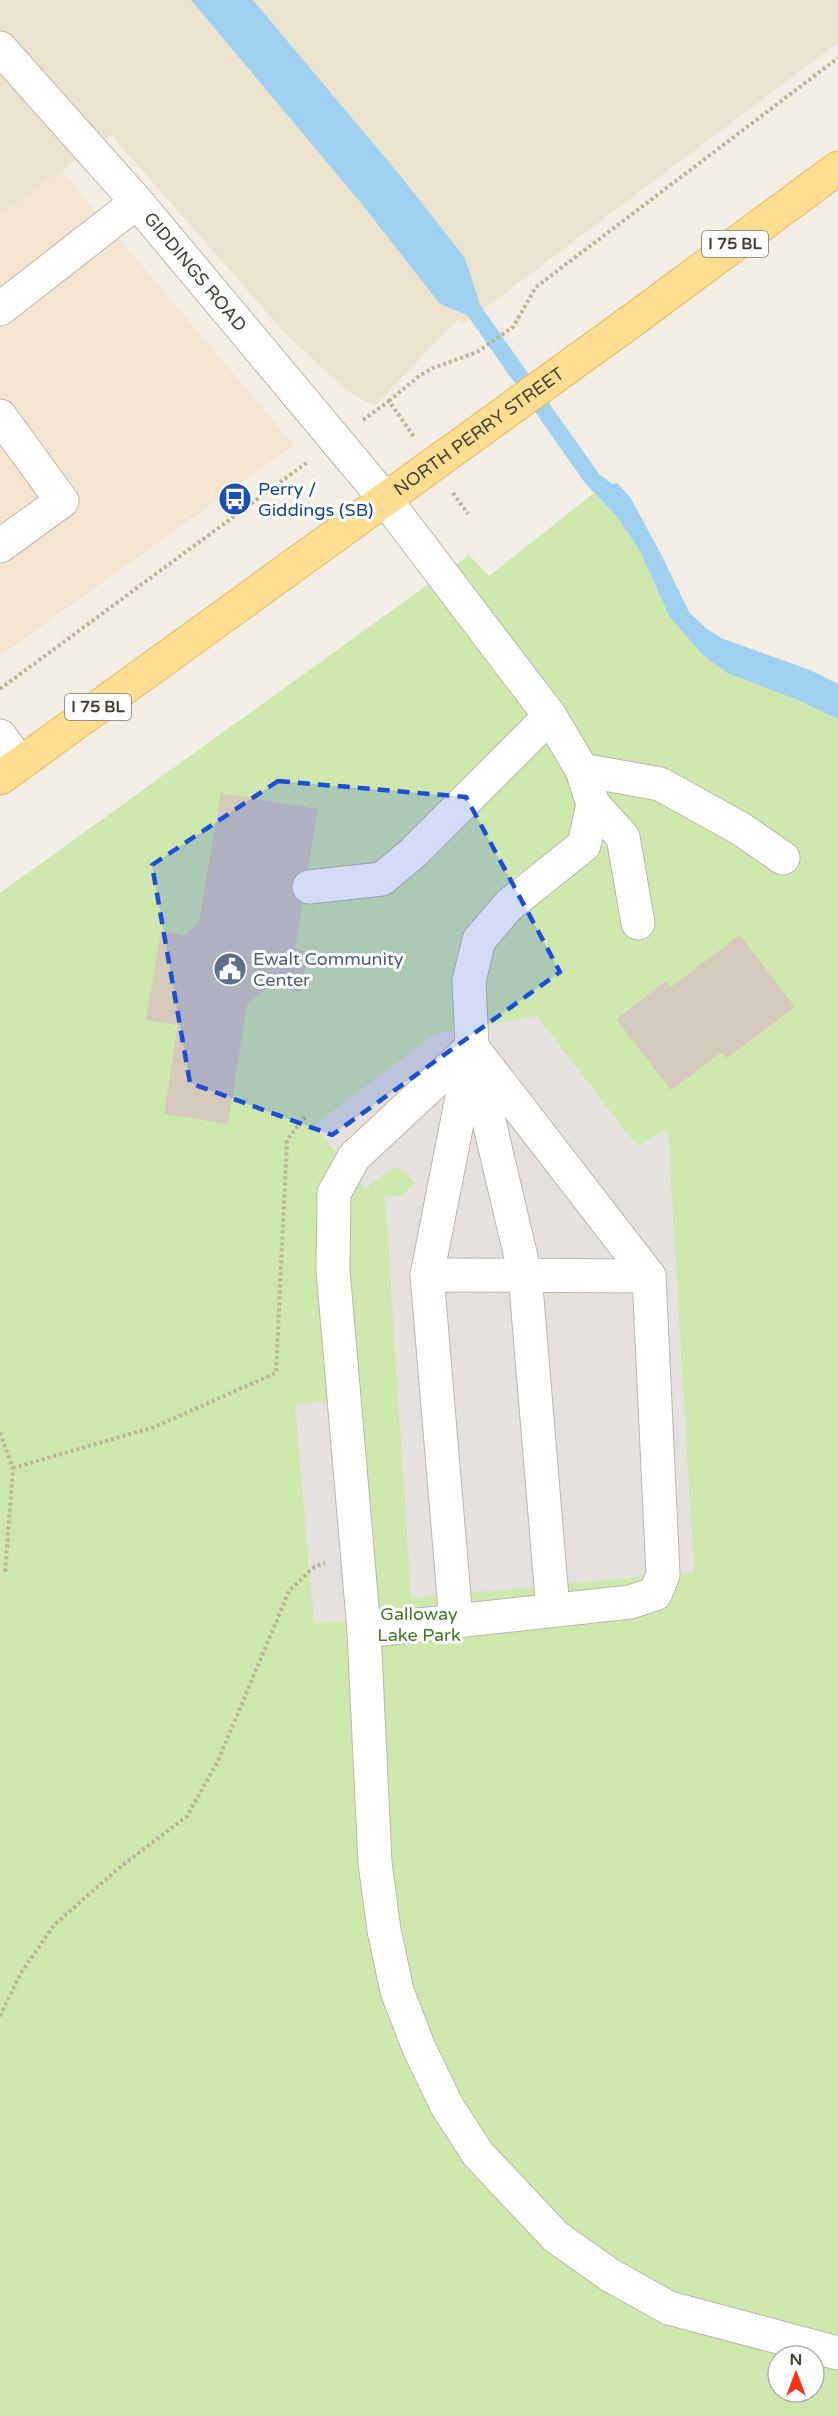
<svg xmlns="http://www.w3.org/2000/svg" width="838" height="2416" font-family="'Varela Round',sans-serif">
<rect width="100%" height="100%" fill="#f3eee5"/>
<!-- commercial -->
<polygon fill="#f5e5d0" points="61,170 294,445 0,656 0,214"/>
<!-- education -->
<polygon fill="#ece3cf" points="0,0 838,0 838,43 464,324 458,319 376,405 366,402 347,391 285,333 111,135 0,214"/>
<!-- green -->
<path fill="#cfe8ad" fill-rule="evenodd" d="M 594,493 L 618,518 L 640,551 L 669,616 L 798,700 L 838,719 L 838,2416 L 0,2416 L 0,893 L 469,555 L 489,576 ZM 778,2356 L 814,2356 L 814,2392 L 778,2392 Z"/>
<!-- parking -->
<g fill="#e4e1de">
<polygon points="537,1016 637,1146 668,1129 694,1572 411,1598 385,1196 403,1196 415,1183 405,1170 392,1168 365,1189 314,1125 435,1034"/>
<polygon points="344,1398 363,1620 314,1623 295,1405"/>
</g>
<!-- water -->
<polygon fill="#a0d1f1" points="191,0 253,0 398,173 465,258 480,305 599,474 612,484 617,483 630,497 662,556 689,612 706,628 721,638 810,670 838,684 838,719 798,700 727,673 704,656 669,616 640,551 618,518 585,483 467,315 440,304 361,203"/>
<!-- building -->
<g fill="#d5cabb">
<polygon points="221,793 318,809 295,949 308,952 301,992 269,986 247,1004 228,1124 164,1114 178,1025 146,1020 161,931 183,935 199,923"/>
<polygon points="740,935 795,1007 727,1058 722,1052 671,1090 616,1019 666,981 671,987"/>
</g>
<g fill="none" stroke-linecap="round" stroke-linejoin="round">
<defs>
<g id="minor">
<path id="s1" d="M 0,48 L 137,202 L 385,499 L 550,716 L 582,770 L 593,804 L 584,845 L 509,905 L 479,940 L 469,981 L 472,1047 L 354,1157 L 334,1193 L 333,1270 L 364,1631 L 375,1863 L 384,1930 L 397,1991 L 419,2048 L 447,2106 L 478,2154 L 556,2237 L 610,2275 L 669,2308 L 838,2353"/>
<polyline points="0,309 137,202"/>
<polyline points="0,416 62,501 0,546"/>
<polyline points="0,736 20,763"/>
<polyline points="582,770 660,784 741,829 783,858"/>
<polyline points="593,804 623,837 638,923"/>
<polyline points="309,887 382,879 414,852 550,716"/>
<polyline points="474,1058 525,1274 553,1610"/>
<polyline points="427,1275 649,1276"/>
<polyline points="456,1621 427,1275 472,1047"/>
<polyline points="364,1631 630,1602 655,1594 663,1575 649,1276 472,1047"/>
</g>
<g id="major">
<path id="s2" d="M 0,778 L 633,320 L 838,168"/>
</g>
</defs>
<!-- minor casing -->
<use href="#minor" stroke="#beb6a8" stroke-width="35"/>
<!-- major casing -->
<use href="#major" stroke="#e5bb61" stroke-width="35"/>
<!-- path -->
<g stroke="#c0b299" stroke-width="4" stroke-dasharray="3 3" stroke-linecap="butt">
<polyline points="389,401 419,376 433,368 477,352 513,327 536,287 838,58"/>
<polyline points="363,420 389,401 414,437"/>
<polyline points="453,493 468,514"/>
<polyline points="0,689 309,461"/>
<polyline points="0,1433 13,1468 5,1573"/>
<polyline points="13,1468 154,1427 276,1373 287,1140 305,1117"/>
<polyline points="0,2016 21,1973 54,1925 119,1868 187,1816 218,1761 289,1591 314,1567 325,1563"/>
</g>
<!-- minor -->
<use href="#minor" stroke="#fff" stroke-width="33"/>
<!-- major -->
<use href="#major" stroke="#ffde92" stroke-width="33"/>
</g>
<!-- marked area -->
<path fill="#1d4ed8" fill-opacity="0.2" stroke="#1d4ed8" stroke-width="4.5" stroke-dasharray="12 8" stroke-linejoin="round" d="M 278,781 L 466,797 L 560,972 L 332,1135 L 190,1083 L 152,865 Z"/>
<!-- icons -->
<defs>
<symbol id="bus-disc" viewBox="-11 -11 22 22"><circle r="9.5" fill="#1a4fb4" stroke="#fff"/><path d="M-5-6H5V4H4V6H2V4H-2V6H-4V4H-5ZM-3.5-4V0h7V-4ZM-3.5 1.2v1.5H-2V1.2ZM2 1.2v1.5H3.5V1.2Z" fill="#fff"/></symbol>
<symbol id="civic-disc" viewBox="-11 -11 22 22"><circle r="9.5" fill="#5c6f8a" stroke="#fff"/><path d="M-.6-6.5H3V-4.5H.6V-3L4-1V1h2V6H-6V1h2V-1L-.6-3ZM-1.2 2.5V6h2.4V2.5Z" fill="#fff"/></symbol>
</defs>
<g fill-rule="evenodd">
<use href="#bus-disc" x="216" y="480" width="38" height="38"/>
<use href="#civic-disc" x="211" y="950" width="38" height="38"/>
</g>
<g text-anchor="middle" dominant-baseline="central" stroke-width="6" stroke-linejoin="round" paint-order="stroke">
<!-- shield labels -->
<g fill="#fff" stroke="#7d7972" stroke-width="1.5">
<rect x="702" y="231" width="66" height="26" rx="4.5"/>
<rect x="65" y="694" width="66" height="26" rx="4.5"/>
</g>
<g font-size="16" font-weight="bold" fill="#453f35">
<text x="735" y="244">I 75 BL</text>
<text x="98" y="707">I 75 BL</text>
</g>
<!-- street labels -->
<g font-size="18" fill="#453f35" stroke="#fff">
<text stroke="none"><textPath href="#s1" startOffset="297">GIDDINGS ROAD</textPath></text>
<text stroke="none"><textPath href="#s2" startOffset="591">NORTH PERRY STREET</textPath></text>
</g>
<!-- transit labels -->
<g font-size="18" fill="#164399" stroke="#fff" text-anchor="start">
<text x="258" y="489">Perry /<tspan x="258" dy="21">Giddings (SB)</tspan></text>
</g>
<!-- service labels -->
<g font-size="18" fill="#4e5e75" stroke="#fff" text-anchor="start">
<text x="253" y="959">Ewalt Community<tspan x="253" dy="21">Center</tspan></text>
</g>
<!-- park labels -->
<g font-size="18" fill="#477827" stroke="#fff">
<text x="419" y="1614">Galloway<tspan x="419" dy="21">Lake Park</tspan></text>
</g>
</g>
<!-- north arrow -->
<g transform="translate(796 2374)"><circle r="28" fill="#ffffff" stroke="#b5b2ae" stroke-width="1.5"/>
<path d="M0-4.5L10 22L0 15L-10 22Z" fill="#fc3113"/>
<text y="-9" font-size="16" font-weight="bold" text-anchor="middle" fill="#453f35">N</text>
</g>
</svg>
